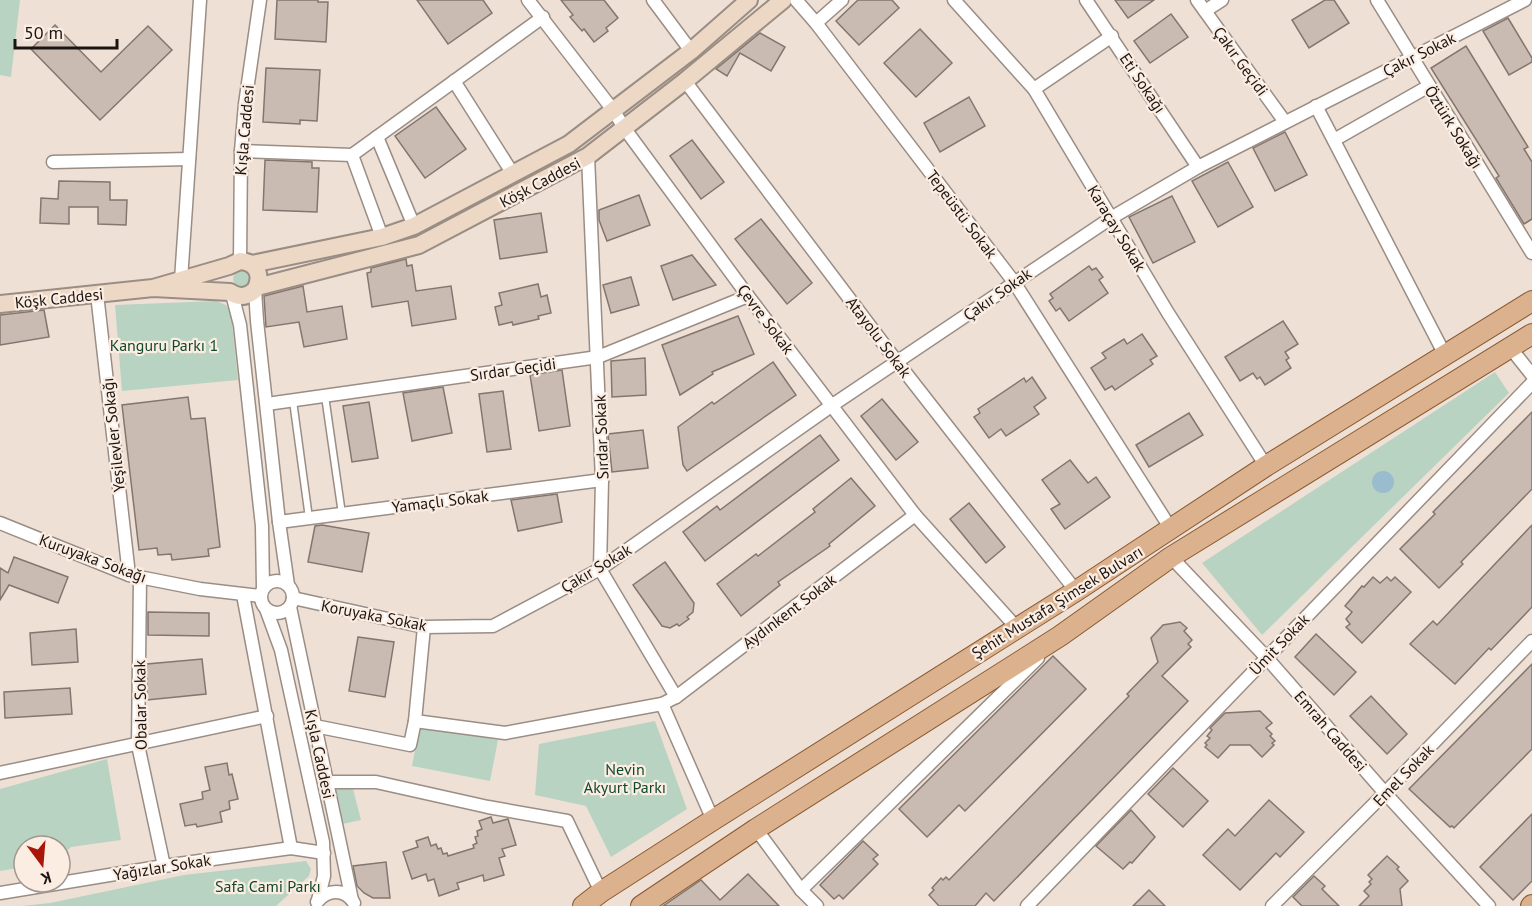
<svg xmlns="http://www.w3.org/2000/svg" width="1532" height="906" font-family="'PT Sans',sans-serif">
<rect width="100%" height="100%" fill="#efe0d6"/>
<!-- green -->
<g fill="#b9d3c2">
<polygon points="0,0 20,0 11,77 0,75"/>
<circle cx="242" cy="279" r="9"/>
<polygon points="216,301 226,305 231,313 238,380 122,391 115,305"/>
<polygon points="1495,372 1509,393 1262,635 1202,563"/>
<polygon points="655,721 687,809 611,857 586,806 535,795 539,744"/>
<polygon points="420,725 498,740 490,781 412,766"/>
<polygon points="107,759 121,840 71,847 60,857 60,846 24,846 24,867 0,871 0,789"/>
<polygon points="351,781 361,820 338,825 328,784"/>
<polygon points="306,861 311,869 309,876 276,906 21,906 50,903 184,875"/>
</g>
<!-- water -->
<circle fill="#99bcce" cx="1383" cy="482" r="11"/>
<!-- building -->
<g fill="#cabbb2" stroke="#83766e" stroke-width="1.5">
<polygon points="277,0 318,0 318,2 328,2 326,42 275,39"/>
<polygon points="417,0 483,0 492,13 448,44"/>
<polygon points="561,0 604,0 618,18 606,28 608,31 594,42 584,29 582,31 570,17 573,15"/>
<polygon points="858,0 892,0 899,8 859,45 836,21"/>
<polygon points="1115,0 1154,0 1128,18"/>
<polygon points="1325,0 1334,0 1349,23 1309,48 1292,20"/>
<polygon points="1171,14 1188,37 1150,63 1134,41"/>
<polygon points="1508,18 1532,58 1532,62 1509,75 1483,31"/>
<polygon points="55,25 101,72 148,26 172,50 100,120 31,49"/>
<polygon points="920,29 952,63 916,97 884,63"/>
<polygon points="760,33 785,47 771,71 740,53 727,76 716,69"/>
<polygon points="1466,46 1528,147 1524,149 1532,162 1532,219 1524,224 1496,178 1499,176 1431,68"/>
<polygon points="266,68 320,70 317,121 300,120 300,124 263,122"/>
<polygon points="969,97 985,126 940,152 924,123"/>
<polygon points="436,107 466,149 425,178 395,136"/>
<polygon points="1285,132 1307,175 1275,191 1253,148"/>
<polygon points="692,140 724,182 701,199 670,156"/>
<polygon points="265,160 312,162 312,168 319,168 317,212 263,210"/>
<polygon points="1228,162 1253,207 1218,227 1192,181"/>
<polygon points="59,181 110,182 110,200 127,200 126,225 98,224 98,207 69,207 69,224 40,223 41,198 58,199"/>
<polygon points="639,195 650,225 607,241 599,220 599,210"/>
<polygon points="1172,196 1195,242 1153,263 1129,217"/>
<polygon points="541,213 547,252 500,259 494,220"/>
<polygon points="761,219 812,283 787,304 735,239"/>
<polygon points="692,255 716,285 673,300 661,266"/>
<polygon points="406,259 407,266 412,265 416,291 451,286 456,319 412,326 408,301 372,307 367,273 371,272 371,268"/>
<polygon points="1089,266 1092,270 1096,268 1103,277 1099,280 1108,293 1069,321 1060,308 1056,311 1049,301 1053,298 1050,294"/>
<polygon points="631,277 639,305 611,313 603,285"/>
<polygon points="538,284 541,297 547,295 551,313 538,316 539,319 513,325 512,322 499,325 495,307 502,305 499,293"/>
<polygon points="303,286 307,312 342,306 347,339 304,347 299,322 266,327 264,296"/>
<polygon points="44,310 49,337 0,345 0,315"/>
<polygon points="738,316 754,354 712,372 713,374 680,395 662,345"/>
<polygon points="1283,321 1298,344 1285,352 1289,358 1286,360 1291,368 1265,385 1260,377 1257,379 1253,373 1240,381 1225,357"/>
<polygon points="1142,334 1157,356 1150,360 1153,364 1115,390 1112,386 1105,390 1091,368 1106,358 1102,353 1124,339 1127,344"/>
<polygon points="645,358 646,395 612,397 611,361"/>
<polygon points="773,362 796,395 687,471 683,465 678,427 712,402 714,404"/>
<polygon points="562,370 570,426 539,431 530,375"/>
<polygon points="1032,377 1046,398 1034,407 1039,414 1006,436 1001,429 989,438 974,417 980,413 978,409 1024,378 1026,382"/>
<polygon points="443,387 452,433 412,441 403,393"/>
<polygon points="503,391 511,449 487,452 479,394"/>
<polygon points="188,397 191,419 205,418 220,547 208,549 209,556 172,560 171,554 158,555 157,548 139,550 122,405"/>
<polygon points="882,399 918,442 896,460 861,416"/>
<polygon points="369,402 378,458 352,462 343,406"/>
<polygon points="1532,412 1532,489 1461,562 1463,564 1439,588 1400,549 1435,514 1433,512"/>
<polygon points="1189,413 1203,435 1149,467 1136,445"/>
<polygon points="643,430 648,468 612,472 608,434"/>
<polygon points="820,435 839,460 705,561 683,532 717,506 720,510"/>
<polygon points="1070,460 1088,483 1096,477 1110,497 1065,529 1051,509 1060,504 1042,480"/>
<polygon points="851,478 875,506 829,544 830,546 778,582 780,585 741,616 717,584 756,554 758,556 815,512 813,509"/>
<polygon points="557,494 562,522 518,531 511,500"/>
<polygon points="969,503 1005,547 986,563 950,519"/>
<polygon points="322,525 369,533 362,572 308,562 315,526"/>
<polygon points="1532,525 1532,607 1491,650 1489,648 1455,684 1410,644 1433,621 1437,625"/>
<polygon points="14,557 68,577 58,603 9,585 0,600 0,568 8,573"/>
<polygon points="665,562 694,603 693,612 687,617 689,619 679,626 677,624 670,628 662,626 633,585"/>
<polygon points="1373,577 1380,583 1387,577 1391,581 1395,577 1411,592 1362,643 1346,627 1350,624 1346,619 1352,612 1345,606 1362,586 1364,587"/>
<polygon points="148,612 209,613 209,636 148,635"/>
<polygon points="1180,622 1187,628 1184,631 1192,640 1188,644 1191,647 1162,676 1188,701 994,901 986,893 975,906 939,906 929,895 934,890 932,888 941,878 943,880 946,877 949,880 1129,696 1127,694 1158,662 1151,638 1163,625"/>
<polygon points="76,629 78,662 32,665 30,633"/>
<polygon points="1316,634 1356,672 1334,695 1295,657"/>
<polygon points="358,637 394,642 385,697 349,691"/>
<polygon points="1053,656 1086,689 965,811 959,805 927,837 899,809"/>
<polygon points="202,659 206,694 147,700 147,664"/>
<polygon points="1532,664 1532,749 1454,828 1452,826 1450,827 1409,789"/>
<polygon points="70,688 72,714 5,718 4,692"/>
<polygon points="1371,696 1407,734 1387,754 1350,716"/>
<polygon points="1260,711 1272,723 1266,728 1272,734 1270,736 1275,741 1272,743 1274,745 1262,757 1250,745 1230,745 1218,758 1205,747 1207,745 1205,743 1210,738 1207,736 1212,730 1210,728 1225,713"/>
<polygon points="227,763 229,775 232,774 238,799 229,801 230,809 220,812 222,822 197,827 196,824 185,826 180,804 203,799 202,792 210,790 205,767"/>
<polygon points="1173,768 1208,801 1183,827 1148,794"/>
<polygon points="1269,800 1304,832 1280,857 1276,853 1240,890 1203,855 1228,829 1235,836"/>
<polygon points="1131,810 1155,837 1132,863 1130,862 1123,869 1096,846"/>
<polygon points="1532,814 1532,881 1513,900 1480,867"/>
<polygon points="491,817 493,823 508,819 516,845 502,849 505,856 499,858 504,875 484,881 483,875 457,883 459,889 439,896 434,879 428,881 426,874 412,879 403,852 418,847 416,841 428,837 431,846 436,844 438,849 441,848 443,854 447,853 448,856 474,848 473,845 477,843 475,837 478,836 477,831 482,829 479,821"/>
<polygon points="863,841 878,855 873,859 878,864 843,899 839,895 834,899 820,885"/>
<polygon points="1387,856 1399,867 1397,869 1408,881 1400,889 1402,906 1359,906 1369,896 1364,891 1371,884 1369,882 1372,879 1368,875"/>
<polygon points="386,862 390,898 373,898 364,893 357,886 353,866"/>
<polygon points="748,874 779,906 663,906 701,880 720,900"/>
<polygon points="1314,876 1325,886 1322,889 1339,906 1302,906 1293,897"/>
<polygon points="1149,890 1165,906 1133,906"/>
</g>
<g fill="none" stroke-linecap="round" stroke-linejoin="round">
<defs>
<g id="lane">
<polyline points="325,396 342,514"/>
<polyline points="293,401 309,518"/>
</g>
<g id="street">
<polyline points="528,0 613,110 625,129 748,296 915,515 1017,628"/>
<polyline points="653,0 691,51"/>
<polyline points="796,0 816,23 1014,282 1171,529"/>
<polyline points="954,0 1034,89 1168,313 1266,466"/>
<polyline points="1086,0 1198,167"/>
<polyline points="1197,0 1285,122"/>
<polyline points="1377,0 1532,253"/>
<polyline points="1205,11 1222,0"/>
<polyline points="816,23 842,0"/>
<polyline points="454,81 513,174"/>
<polyline points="685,81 898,363 1076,591"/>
<polyline points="1034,89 1112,36"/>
<polyline points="1316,106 1445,355"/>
<polyline points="377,137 414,226"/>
<polyline points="1334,140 1429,86"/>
<polyline points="241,151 352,155 543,17"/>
<polyline points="352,155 382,237"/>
<polyline points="588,156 602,480 600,569 676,697"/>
<polyline points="53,162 189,159"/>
<polyline points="240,261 241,151 245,104 260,0"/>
<polyline points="181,280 200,0"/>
<polyline points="255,290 257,321 279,522 288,585"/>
<polyline points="97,294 129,575"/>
<polyline points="232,294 240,325 262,526 263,588"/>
<polyline points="1509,346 1532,375"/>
<polyline points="267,404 598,357 748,296"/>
<polyline points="279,522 602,480"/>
<polyline points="0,523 129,575 200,589 260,596"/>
<polyline points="1171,557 1266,657 1385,793 1489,906"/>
<polyline points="140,578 138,745 164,866"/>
<circle cx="277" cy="597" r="16"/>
<polyline points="243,595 291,848"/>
<polyline points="293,598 424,627 493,626 600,569 831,406 1111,218 1198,167 1525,0"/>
<polyline points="290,607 352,900"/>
<polyline points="266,609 281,650 323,842 324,876 318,900"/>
<polyline points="662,704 713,820"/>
<polyline points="415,721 505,733 662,704 676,697 915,515"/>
<polyline points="315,726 410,745 415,721 424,627"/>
<polyline points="0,773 267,716"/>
<polyline points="326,782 376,782 488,807 567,821 601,892"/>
<polyline points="756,829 801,890 817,906"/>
<polyline points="801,890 1038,658"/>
<polyline points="0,893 164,866 291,848 324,853"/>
<path d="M 317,902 C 327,889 345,888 354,903"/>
<polyline points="1027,906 1532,383"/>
<polyline points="1272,906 1385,793 1532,641"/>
</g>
<g id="secondary">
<polyline points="252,264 382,237 414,226 569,144 691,51 749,0"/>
<polyline points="257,287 419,245 588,156 685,81 783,0"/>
<path d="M 0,304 L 153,288 L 230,292 C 239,298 247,297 255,290 C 263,276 257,262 240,261 L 229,266 L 153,288"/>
</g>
<g id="primary">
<polyline points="583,906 601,892 713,820 1076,591 1266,466 1532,301"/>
<polyline points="641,906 756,829 1060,636 1171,557 1532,334"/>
<polyline points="1531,906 1532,905"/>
</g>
</defs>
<!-- lane casing -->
<use href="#lane" stroke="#9a8d84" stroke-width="9"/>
<!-- street casing -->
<use href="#street" stroke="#9a8d84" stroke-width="15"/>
<!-- secondary casing -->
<use href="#secondary" stroke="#9a8d84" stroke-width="20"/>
<!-- primary casing -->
<use href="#primary" stroke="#885931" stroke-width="22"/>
<!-- lane -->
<use href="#lane" stroke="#fff" stroke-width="6"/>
<!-- street -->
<use href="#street" stroke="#fff" stroke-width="12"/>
<!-- secondary -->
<use href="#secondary" stroke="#edd8c6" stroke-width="16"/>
<!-- primary -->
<use href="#primary" stroke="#dbb28d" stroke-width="20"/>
</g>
<g text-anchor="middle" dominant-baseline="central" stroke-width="4.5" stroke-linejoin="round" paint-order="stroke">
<!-- street labels -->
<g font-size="16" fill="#1a1512" stroke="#fcede3">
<text transform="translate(1419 54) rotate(-27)">Çakır Sokak</text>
<text transform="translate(1241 61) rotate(54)">Çakır Geçidi</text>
<text transform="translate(1143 83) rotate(56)">Eti Sokağı</text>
<text transform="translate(1454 127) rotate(58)">Öztürk Sokağı</text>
<text transform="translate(244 130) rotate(-85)">Kışla Caddesi</text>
<text transform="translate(540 182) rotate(-28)">Köşk Caddesi</text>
<text transform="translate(962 214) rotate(53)">Tepeüstü Sokak</text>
<text transform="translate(1117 228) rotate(59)">Karaçay Sokak</text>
<text transform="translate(997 294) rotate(-35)">Çakır Sokak</text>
<text transform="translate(59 298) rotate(-6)">Köşk Caddesi</text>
<text transform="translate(766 319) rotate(53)">Çevre Sokak</text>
<text transform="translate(879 337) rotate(53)">Atayolu Sokak</text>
<text transform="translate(513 369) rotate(-8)">Sırdar Geçidi</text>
<text transform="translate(113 435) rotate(-96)">Yeşilevler Sokağı</text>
<text transform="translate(601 437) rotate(-92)">Sırdar Sokak</text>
<text transform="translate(440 501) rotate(-7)">Yamaçlı Sokak</text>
<text transform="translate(93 558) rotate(20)">Kuruyaka Sokağı</text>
<text transform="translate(596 568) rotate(-31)">Çakır Sokak</text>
<text transform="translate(1057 602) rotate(-32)">Şehit Mustafa Şimsek Bulvarı</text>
<text transform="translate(789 611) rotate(-37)">Aydınkent Sokak</text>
<text transform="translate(374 615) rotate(11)">Koruyaka Sokak</text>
<text transform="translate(1279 644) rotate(-46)">Ümit Sokak</text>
<text transform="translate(140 705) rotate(-91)">Obalar Sokak</text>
<text transform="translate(1331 731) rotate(49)">Emrah Caddesi</text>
<text transform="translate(320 754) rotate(78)">Kışla Caddesi</text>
<text transform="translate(1403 775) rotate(-46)">Emel Sokak</text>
<text transform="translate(162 867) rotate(-9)">Yağızlar Sokak</text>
</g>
<!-- park labels -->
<g font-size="16" fill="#0e482c" stroke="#fcede3">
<text x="164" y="345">Kanguru Parkı 1</text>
<text x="625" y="769">Nevin<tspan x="625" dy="18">Akyurt Parkı</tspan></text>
<text x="268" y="886">Safa Cami Parkı</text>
</g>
</g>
<!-- north arrow -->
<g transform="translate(42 864) rotate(164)"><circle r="28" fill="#fcede3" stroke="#a2978f" stroke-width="1.5"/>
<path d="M0-4.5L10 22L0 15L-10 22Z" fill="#a91708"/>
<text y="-9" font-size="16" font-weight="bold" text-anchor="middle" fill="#1a1512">K</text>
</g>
<!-- scale -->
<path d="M15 39v9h102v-9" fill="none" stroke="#1a1512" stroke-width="3"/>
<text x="24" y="39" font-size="18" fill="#1a1512" stroke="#fcede3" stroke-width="4.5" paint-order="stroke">50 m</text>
</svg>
